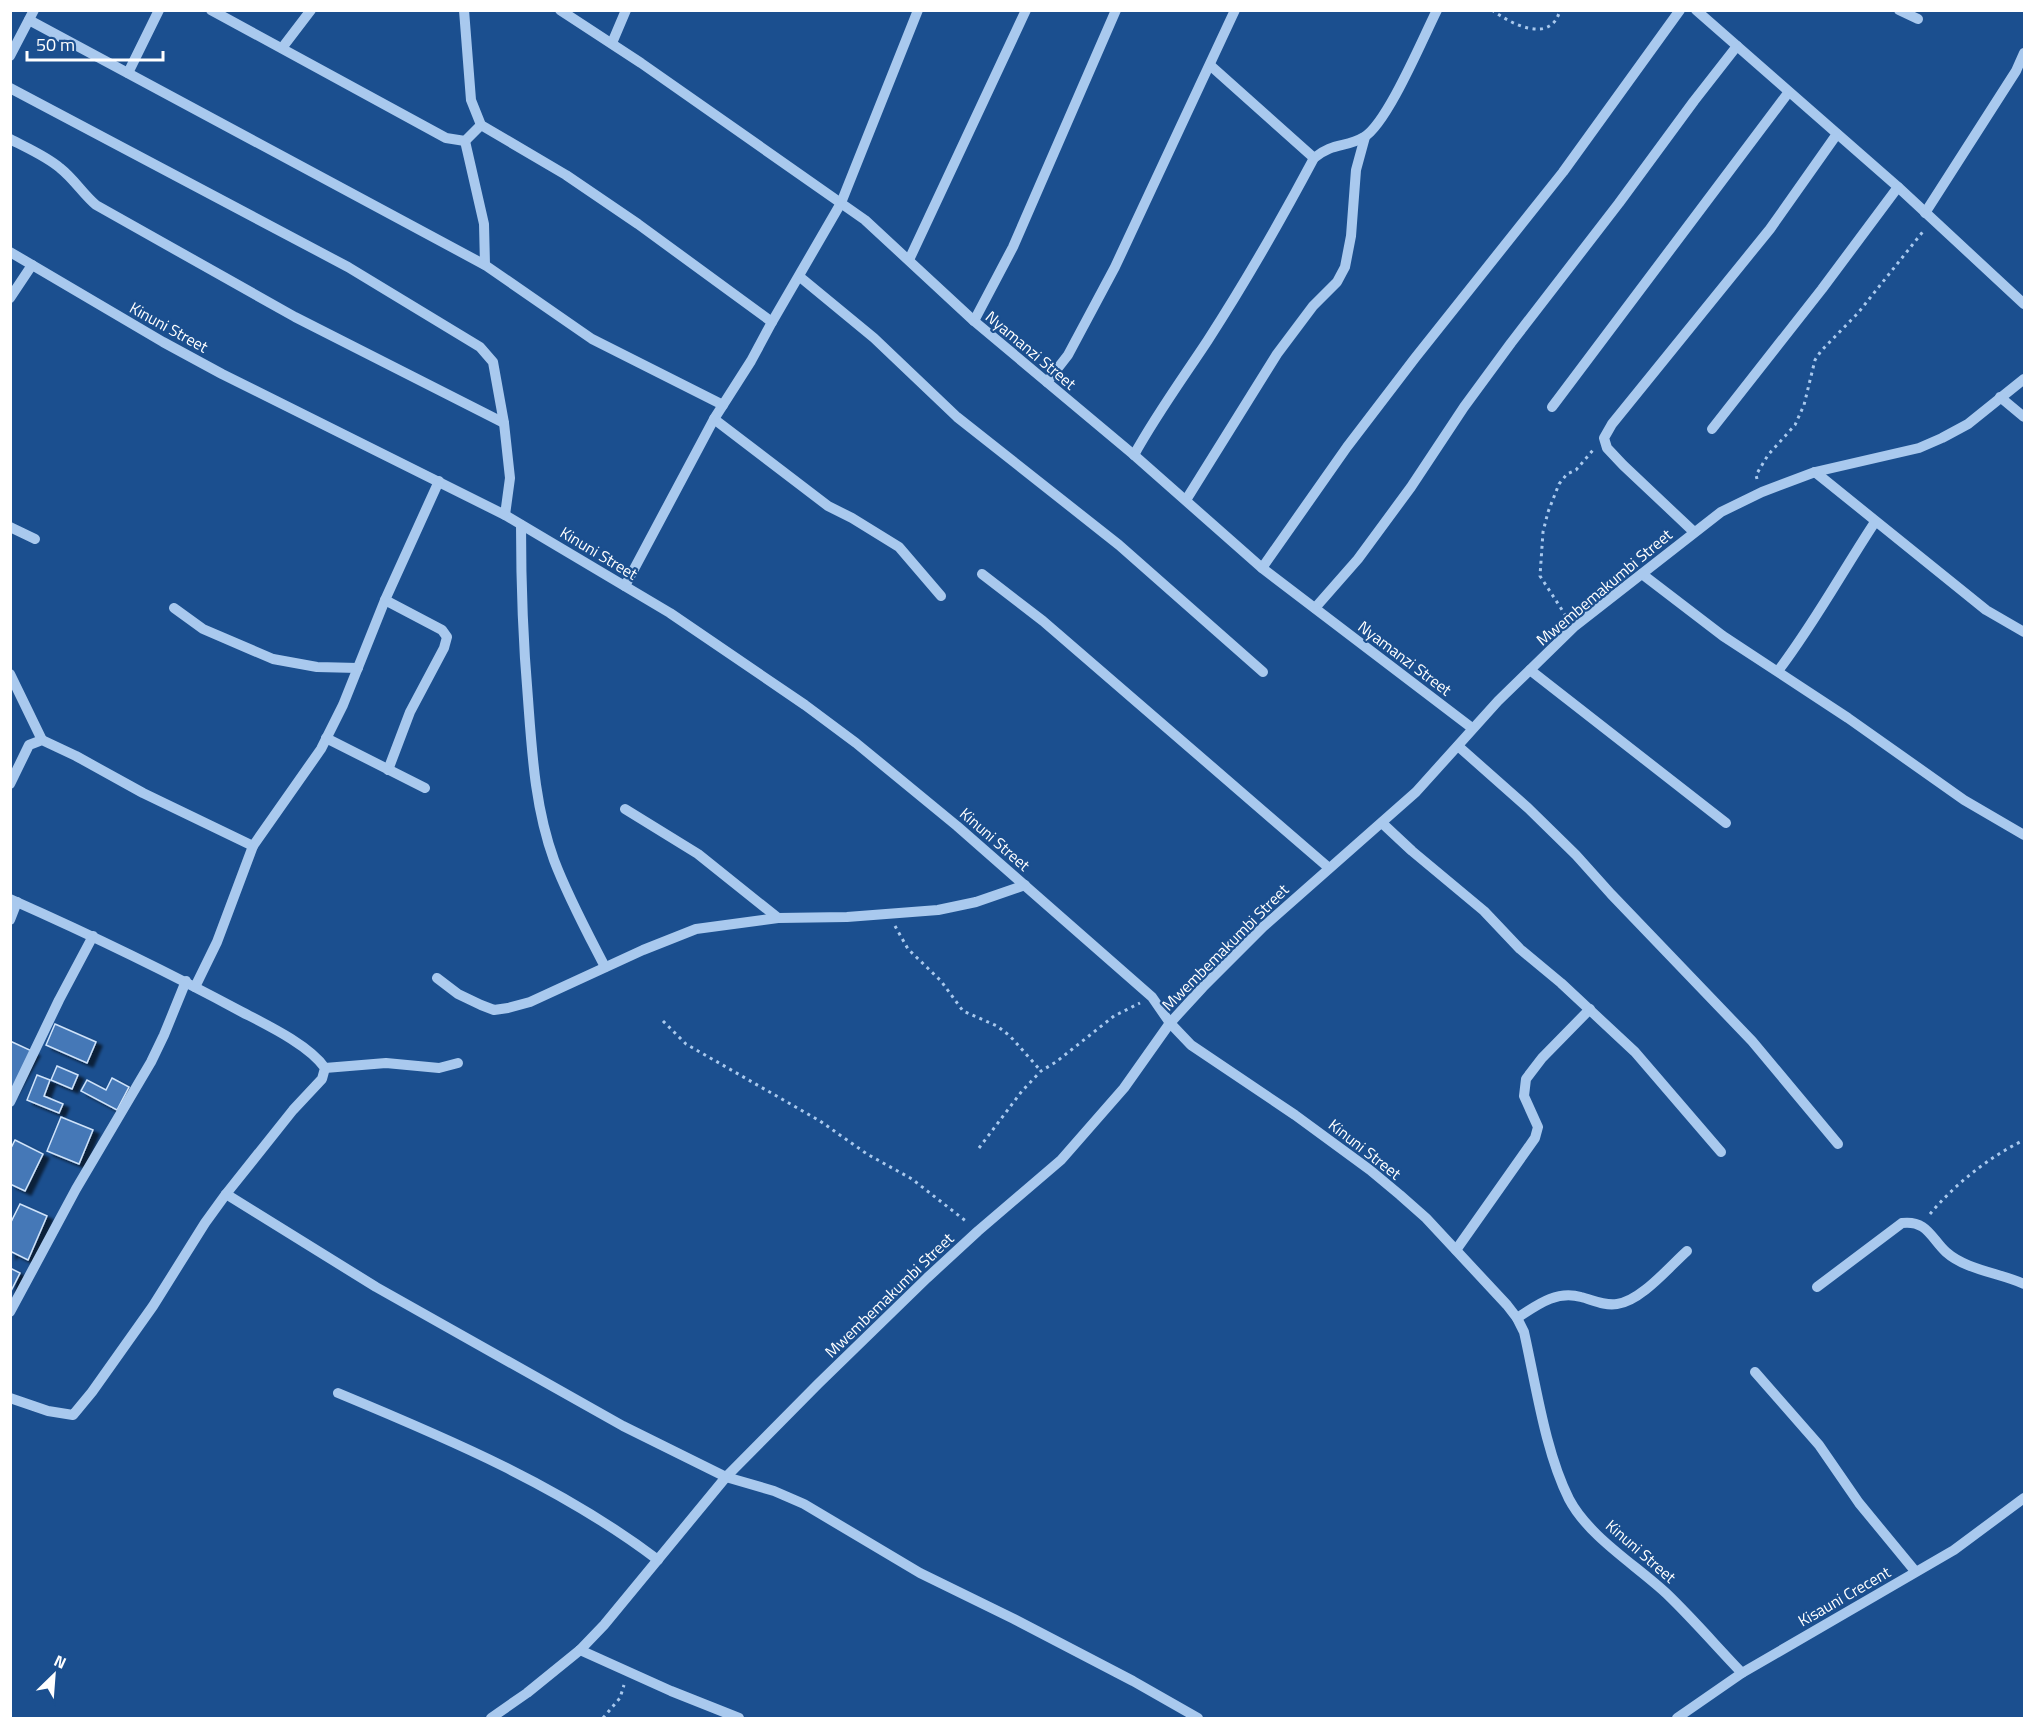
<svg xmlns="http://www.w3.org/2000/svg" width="2035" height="1729" font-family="'Titillium Web',sans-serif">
<defs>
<filter id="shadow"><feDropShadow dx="6" dy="4" stdDeviation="1.5" flood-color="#0009"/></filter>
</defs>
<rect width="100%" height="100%" fill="#1b4f8f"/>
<!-- building -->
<g fill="#4478b7" stroke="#cfe3fa" stroke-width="1.5" filter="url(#shadow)">
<polygon points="55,1024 96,1042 87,1063 46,1045"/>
<polygon points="10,1041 34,1052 10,1093"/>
<polygon points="57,1066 78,1075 72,1089 51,1080"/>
<polygon points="37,1075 50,1080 44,1096 63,1104 59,1113 27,1100"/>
<polygon points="112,1078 129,1087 117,1110 81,1091 87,1080 106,1090"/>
<polygon points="61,1117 93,1130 79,1164 47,1151"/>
<polygon points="15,1140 43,1154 25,1191 10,1184 10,1150"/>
<polygon points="20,1204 47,1216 28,1260 12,1252 10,1256 10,1224"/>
<polygon points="10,1268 20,1273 11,1291 10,1291"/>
</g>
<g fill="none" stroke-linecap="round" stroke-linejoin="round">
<!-- path -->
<g stroke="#a9c9ee" stroke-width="3" stroke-dasharray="3 4.5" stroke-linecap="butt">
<path d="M 1492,10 C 1511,24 1551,45 1560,10"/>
<polyline points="1757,479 1756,475 1768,455 1795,425 1804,405 1815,360 1821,351 1858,313 1925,229"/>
<polyline points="1566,616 1540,576 1543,532 1548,512 1559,484 1567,474 1576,470 1593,450"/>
<polyline points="895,926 908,949 941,981 963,1011 997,1026 1010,1036 1041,1071"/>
<polyline points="663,1021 686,1044 820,1121 867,1154 912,1179 967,1222"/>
<polyline points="979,1148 1022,1091 1041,1071 1056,1062 1114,1016 1140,1003"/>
<path d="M 1930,1214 C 1955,1184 1989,1157 2024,1140"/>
<polyline points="603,1718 620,1698 624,1685"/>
</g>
<!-- minor -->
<g stroke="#a9c9ee" stroke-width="10">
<polyline points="211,10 446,138 465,141 481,125"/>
<polyline points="464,10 471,100 481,125 566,175 638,224 772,322"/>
<polyline points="560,10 641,63 865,220 974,321 1134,455 1262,568 1472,728"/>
<polyline points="1696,10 1898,187 2024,304"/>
<polyline points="1899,10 1918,19"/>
<polyline points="29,20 485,265 592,339 723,405"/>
<polyline points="612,43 626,10"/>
<polyline points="282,48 311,10"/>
<polyline points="10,56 34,10"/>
<polyline points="1211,66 1314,158"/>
<polyline points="128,73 159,10"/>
<polyline points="10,88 348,267 480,347 493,362 504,423 510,478 505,515"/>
<path d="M 10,139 C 27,148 46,156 60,168 C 74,179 83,194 96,205 L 295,317 L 504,423"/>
<polyline points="465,141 484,224 485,265"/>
<polyline points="1925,213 2016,71 2024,53"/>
<path d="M 10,252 L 163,342 L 222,374 L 505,515 L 670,613 L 805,705 L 856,743 L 957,826 L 1152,997 L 1170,1023 L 1191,1045 L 1295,1115 L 1370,1170 L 1400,1195 L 1426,1218 L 1507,1305 L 1517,1318 L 1524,1332 C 1536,1385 1545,1451 1569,1499 C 1589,1537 1636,1565 1667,1594 C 1693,1619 1717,1647 1742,1673"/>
<polyline points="909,260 1026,10"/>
<polyline points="800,277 874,338 957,417 1119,545 1263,672"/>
<polyline points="10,298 32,265"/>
<polyline points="974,321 1013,247 1116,10"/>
<polyline points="1047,382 1068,355 1115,267 1235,10"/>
<polyline points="2000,397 2024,417"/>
<polyline points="1552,407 1788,93"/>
<polyline points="714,419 828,506 852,518 899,547 941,596"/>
<polyline points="1712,429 1822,289 1898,187"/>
<path d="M 1134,455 C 1156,415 1183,378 1208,340 C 1246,281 1281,220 1314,158 C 1333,142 1346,148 1364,137 C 1387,124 1423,38 1437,10"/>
<polyline points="1815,472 1986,610 2024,632"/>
<polyline points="1186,500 1277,354 1313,306 1337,282 1345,267 1351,236 1356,170 1365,137"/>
<path d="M 521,525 C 521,583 523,641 528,699 C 532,753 535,808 554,860 C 568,897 587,932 605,967"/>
<polyline points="10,527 35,539"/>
<polyline points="1694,532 1623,465 1607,448 1604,438 1612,424 1770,229 1837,134"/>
<polyline points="1262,568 1347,447 1415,358 1563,172 1680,10"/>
<polyline points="982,574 1043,621 1329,868"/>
<polyline points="1642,574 1723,636 1848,718 1964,800 2024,835"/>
<polyline points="625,586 714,419 751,361 772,322 841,203 918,10"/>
<polyline points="385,600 442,630 447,637 444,648 410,712 388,770"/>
<polyline points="174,608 203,629 273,659 317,667 358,668"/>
<polyline points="1315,608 1358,559 1411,487 1464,407 1511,343 1619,203 1694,101 1737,46"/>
<polyline points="1530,670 1726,823"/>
<path d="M 1778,671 C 1814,624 1842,572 1875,522"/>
<polyline points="10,674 42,740"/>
<polyline points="326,738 425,788"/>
<polyline points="1458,746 1528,808 1576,855 1611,894 1752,1041 1838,1144"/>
<polyline points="10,784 29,745 42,740 76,756 143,793 253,846"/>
<polyline points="625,809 698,854 778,918"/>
<polyline points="1382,823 1412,851 1484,911 1520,949 1561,983 1635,1052 1721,1152"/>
<path d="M 10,899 C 89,934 166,971 242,1012 C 267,1025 309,1045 325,1068 L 322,1079 L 293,1110 L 226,1194 L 205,1223 L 153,1306 L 92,1392 L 73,1415 L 48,1411 L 10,1398"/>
<polyline points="10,920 17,902"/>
<polyline points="437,978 458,994 481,1005 494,1010 508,1008 530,1002 643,950 696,929 778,918 847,917 938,910 976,902 1025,885"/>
<polyline points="195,987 217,942 253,846 321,749 343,705 385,600 439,481"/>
<polyline points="325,1068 386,1063 439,1068 458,1063"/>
<polyline points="10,1102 59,1000 93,936"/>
<polyline points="226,1194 376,1287 623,1426 726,1477 774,1491 804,1504 920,1573 1014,1619 1133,1681 1198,1718"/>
<polyline points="1456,1250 1535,1138 1538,1127 1524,1096 1526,1079 1542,1058 1590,1009"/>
<path d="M 1817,1287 L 1902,1223 C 1927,1220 1931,1238 1946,1252 C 1966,1270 2000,1273 2024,1284"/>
<polyline points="10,1312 76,1189 151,1062 164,1035 186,981"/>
<path d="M 1517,1318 C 1537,1305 1556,1290 1581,1297 C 1593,1300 1604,1306 1617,1304 C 1641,1301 1669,1267 1687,1251"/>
<polyline points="1755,1372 1819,1445 1859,1503 1915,1571"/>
<path d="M 338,1393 C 449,1439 562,1487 658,1560"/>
<polyline points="580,1650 671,1691 739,1718"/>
<polyline points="491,1718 527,1693 580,1650 604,1625 726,1477 818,1384 927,1278 978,1231 1061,1160 1124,1088 1170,1023 1203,987 1263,927 1416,792 1498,701 1575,626 1721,512 1762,492 1815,472 1919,448 1942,438 1968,424 2024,379"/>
<polyline points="1677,1718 1742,1673 1954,1550 2024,1498"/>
</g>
</g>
<g text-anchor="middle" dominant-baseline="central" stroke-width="4.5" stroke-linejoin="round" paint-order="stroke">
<!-- street labels -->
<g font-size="16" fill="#fff" stroke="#1b4f8f">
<text transform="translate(169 327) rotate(29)">Kinuni Street</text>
<text transform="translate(1031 350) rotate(40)">Nyamanzi Street</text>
<text transform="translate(599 553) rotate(31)">Kinuni Street</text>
<text transform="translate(1604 587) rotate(-40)">Mwembemakumbi Street</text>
<text transform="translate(1405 658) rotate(37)">Nyamanzi Street</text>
<text transform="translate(995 839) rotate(41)">Kinuni Street</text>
<text transform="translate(1225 947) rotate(-45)">Mwembemakumbi Street</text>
<text transform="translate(1365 1149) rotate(38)">Kinuni Street</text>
<text transform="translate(889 1295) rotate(-44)">Mwembemakumbi Street</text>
<text transform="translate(1641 1551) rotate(41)">Kinuni Street</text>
<text transform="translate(1844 1596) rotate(-30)">Kisauni Crecent</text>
</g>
</g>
<!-- border -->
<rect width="2035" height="1729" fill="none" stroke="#ffffff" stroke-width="24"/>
<!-- north arrow -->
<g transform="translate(54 1675) rotate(25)" stroke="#1b4f8f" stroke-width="4.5" paint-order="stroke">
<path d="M0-4.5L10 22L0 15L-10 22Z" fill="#ffffff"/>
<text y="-9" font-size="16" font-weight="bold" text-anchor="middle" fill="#ffffff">N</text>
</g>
<!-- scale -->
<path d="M27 51v9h136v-9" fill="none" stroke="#ffffff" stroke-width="3"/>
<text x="36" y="51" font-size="18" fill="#ffffff" stroke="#1b4f8f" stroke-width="4.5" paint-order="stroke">50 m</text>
</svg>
